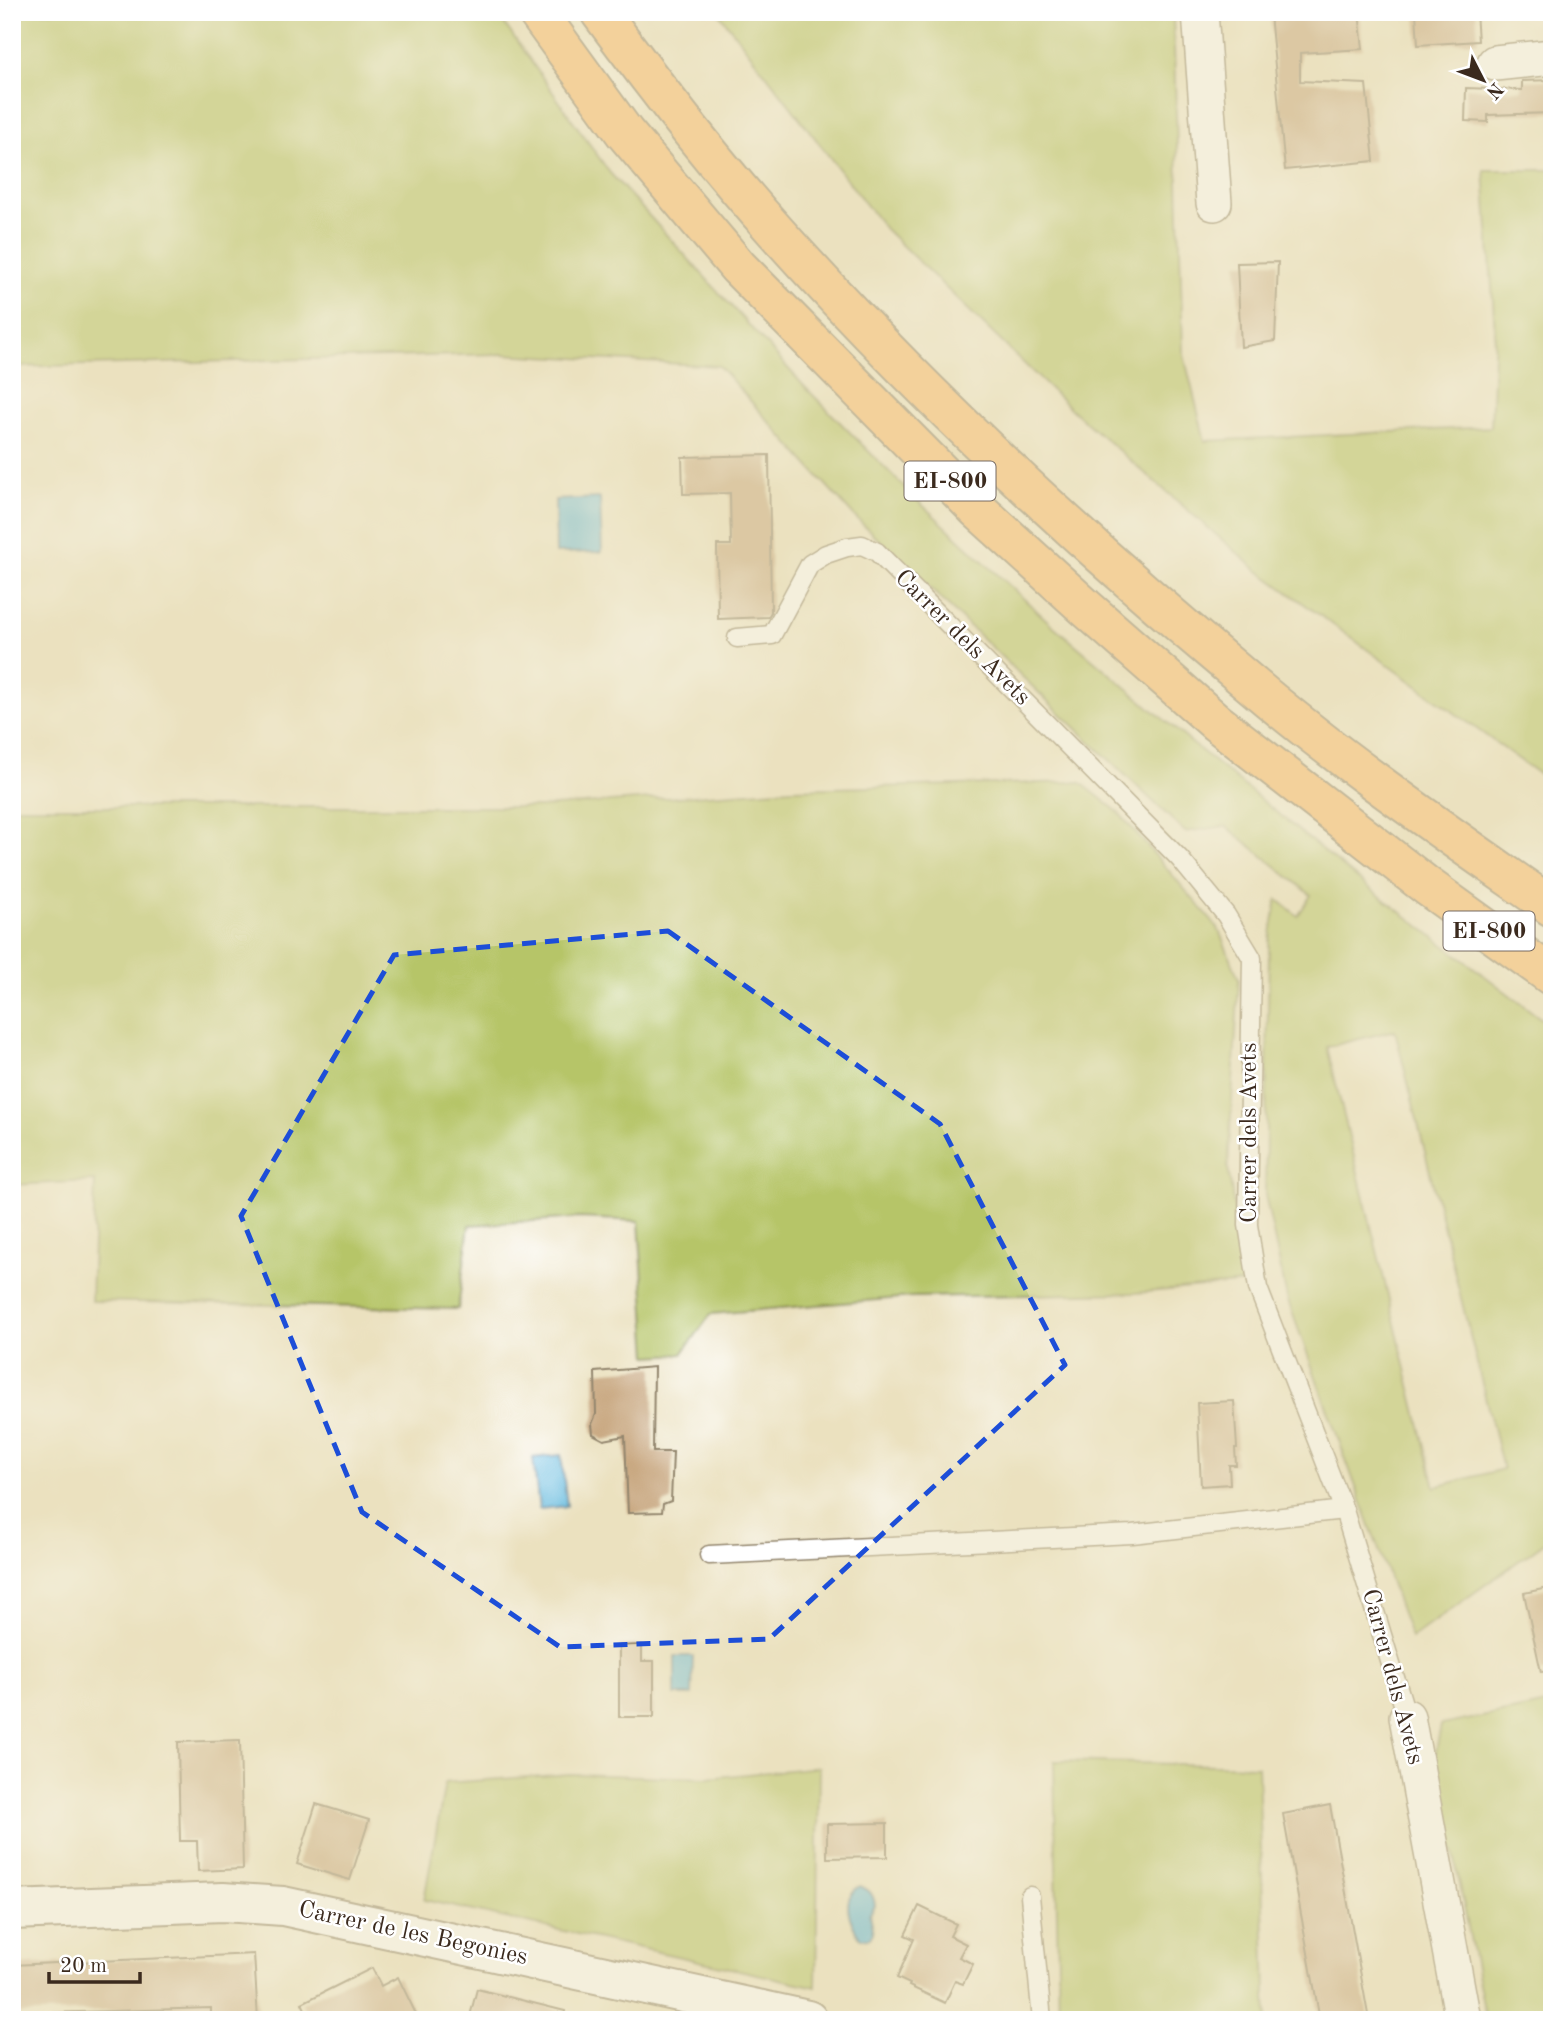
<svg xmlns="http://www.w3.org/2000/svg" width="1564" height="2032" font-family="'Old Standard TT',serif">
<rect width="100%" height="100%" fill="#fff"/>
<filter id="ink" filterUnits="userSpaceOnUse"><feTurbulence type="fractalNoise" baseFrequency=".0143" numOctaves="2"/><feDisplacementMap in="SourceGraphic" scale="14" xChannelSelector="R" yChannelSelector="G"/><feConvolveMatrix kernelMatrix="1 2 1 2 8 2 1 2 1" color-interpolation-filters="sRGB"/></filter>
<filter id="wash" filterUnits="userSpaceOnUse"><feTurbulence type="fractalNoise" baseFrequency=".00686" numOctaves="4" result="noise"/><feDisplacementMap in="SourceGraphic" scale="28" xChannelSelector="R" yChannelSelector="G"/><feGaussianBlur stdDeviation="1.57" result="paint"/><feColorMatrix in="noise" values="0 0 0 0 0 0 0 0 0 0 0 0 0 0 0 0 0 1.4 0 .05"/><feComposite in="paint" operator="in"/></filter>
<g filter="url(#wash)">
<rect width="100%" height="100%" fill="#ebe1bf"/>
<!-- green -->
<g fill="#b6c567" stroke="#787842" stroke-width="2" fill-rule="evenodd">
<path d="M 12,12 L 496,12 L 610,173 L 805,387 L 918,501 L 1051,624 L 1193,744 L 1359,880 L 1552,1027 L 1552,1537 L 1411,1638 L 1287,1298 L 1265,1195 L 1269,945 L 1277,899 L 1298,916 L 1311,895 L 1226,826 L 1185,832 L 855,517 L 719,366 L 501,354 L 12,367 ZM 1395,1030 L 1503,1469 L 1435,1487 L 1327,1047 Z"/>
<polygon points="718,12 1173,12 1183,351 1205,441 1491,427 1495,331 1484,170 1552,170 1552,789 1539,774 1256,569 1073,411 885,229"/>
<polygon points="1080,782 1118,812 1218,928 1239,979 1228,1168 1246,1283 1136,1293 912,1297 711,1314 682,1354 648,1356 639,1221 580,1218 469,1225 458,1309 91,1301 95,1181 12,1185 12,807 541,807 790,789"/>
<polygon points="1552,1703 1552,2020 1486,2020 1435,1756 1441,1725"/>
<polygon points="1054,1761 1258,1766 1267,2020 1059,2020"/>
<polygon points="819,1767 816,1987 424,1900 445,1783 570,1774 707,1778"/>
</g>
<!-- water -->
<g fill="#5fb7dc" stroke="#4d707d" stroke-width="2">
<polygon points="600,498 602,552 556,553 555,500"/>
<polygon points="561,1455 567,1506 539,1509 533,1458"/>
<polygon points="675,1656 693,1656 692,1695 675,1695"/>
<path d="M 860,1886 C 870,1890 874,1895 875,1906 L 869,1915 L 873,1933 L 869,1938 L 861,1939 C 850,1923 839,1898 860,1886 Z"/>
</g>
<g id="blocks">
<!-- building -->
<g fill="#c9a982">
<polygon points="1286,12 1359,12 1363,49 1300,53 1300,81 1366,84 1374,161 1285,170 1270,14"/>
<polygon points="1416,12 1476,12 1478,41 1418,45"/>
<polygon points="1552,80 1552,113 1488,115 1488,122 1465,121 1466,88 1522,90 1522,81"/>
<polygon points="1278,262 1275,341 1241,347 1237,263"/>
<polygon points="769,455 771,612 768,617 718,619 717,545 731,545 730,493 683,494 682,457"/>
<polygon points="654,1367 653,1452 673,1452 671,1501 663,1504 662,1512 628,1513 625,1436 604,1440 593,1434 592,1424 596,1414 595,1372"/>
<polygon points="1234,1401 1237,1448 1235,1448 1236,1465 1229,1465 1230,1484 1201,1486 1197,1403"/>
<polygon points="1552,1587 1552,1671 1541,1672 1524,1593"/>
<polygon points="642,1645 642,1661 654,1661 654,1717 619,1717 619,1646"/>
<polygon points="240,1740 243,1869 198,1871 197,1841 180,1841 178,1742"/>
<polygon points="316,1804 369,1820 350,1880 297,1864"/>
<polygon points="1330,1805 1369,2020 1320,2020 1283,1814"/>
<polygon points="887,1823 887,1857 827,1858 827,1824"/>
<polygon points="919,1906 956,1924 950,1936 966,1944 959,1957 973,1964 963,1984 955,1981 945,2003 909,1986 910,1984 897,1978 914,1939 905,1935"/>
<polygon points="254,1954 258,2020 211,2020 211,2008 12,2014 12,1965"/>
<polygon points="372,1968 381,1986 398,1977 416,2014 403,2020 310,2020 302,2003"/>
<polygon points="477,1989 565,2011 564,2020 469,2020"/>
</g>
</g>
</g>
<g filter="url(#ink)">
<use href="#blocks" fill-opacity="0" stroke="#93866e" stroke-width="2"/>
<g fill="none" stroke-linecap="round" stroke-linejoin="round">
<defs>
<g id="service">
<polyline points="737,638 772,635 810,564 826,554 847,547 862,545 877,552 1180,859 1226,915 1252,958 1248,1225 1258,1288 1344,1510 1407,1717"/>
<polyline points="709,1555 1132,1534 1344,1510"/>
<polyline points="1030,1896 1042,2020"/>
</g>
<g id="minor">
<polyline points="1200,12 1214,203"/>
<polyline points="1495,63 1552,57"/>
<polyline points="1407,1717 1463,2020"/>
</g>
<polyline id="tertiary" points="12,1910 223,1902 283,1906 808,2020"/>
<g id="trunk">
<polyline points="537,12 625,133 738,267 977,509 1086,608 1216,722 1427,886 1552,976"/>
<path d="M 600,12 C 656,88 714,163 777,233 C 920,393 1081,542 1245,679 C 1342,762 1448,834 1552,907"/>
</g>
</defs>
<!-- service casing -->
<use href="#service" stroke="#93866e" stroke-width="21"/>
<!-- minor casing -->
<use href="#minor" stroke="#93866e" stroke-width="38"/>
<!-- tertiary casing -->
<use href="#tertiary" stroke="#93866e" stroke-width="42"/>
<!-- trunk casing -->
<use href="#trunk" stroke="#93866e" stroke-width="42"/>
<!-- service -->
<use href="#service" stroke="#fff" stroke-width="18"/>
<!-- minor -->
<use href="#minor" stroke="#fff" stroke-width="35"/>
<!-- tertiary -->
<use href="#tertiary" stroke="#fff" stroke-width="38"/>
<!-- trunk -->
<use href="#trunk" stroke="#fdbc70" stroke-width="38"/>
</g>
</g>
<!-- marked area -->
<path d="M0 0H1564V2032H0ZM 668,931 L 940,1124 L 1065,1365 L 769,1639 L 560,1647 L 362,1512 L 241,1216 L 394,955 Z" fill="#ebe1bf" fill-opacity=".55" fill-rule="evenodd"/>
<path fill="none" stroke="#1d4ed8" stroke-width="5" stroke-dasharray="14 9" stroke-linejoin="round" d="M 668,931 L 940,1124 L 1065,1365 L 769,1639 L 560,1647 L 362,1512 L 241,1216 L 394,955 Z"/>
<g text-anchor="middle" dominant-baseline="central" stroke-width="5" stroke-linejoin="round" paint-order="stroke">
<!-- shield labels -->
<g fill="#fff" stroke="#766a62" stroke-width="2">
<rect x="904.5" y="461.5" width="91" height="39" rx="5"/>
<rect x="1443.5" y="911.5" width="91" height="39" rx="5"/>
</g>
<g font-size="23" font-weight="bold" fill="#3b2a1e">
<text x="950" y="481">EI-800</text>
<text x="1489" y="931">EI-800</text>
</g>
<!-- street labels -->
<g font-size="24" fill="#3b2a1e" stroke="#fff">
<text transform="translate(962 638) rotate(45)">Carrer dels Avets</text>
<text transform="translate(1250 1133) rotate(-90)">Carrer dels Avets</text>
<text transform="translate(1392 1677) rotate(75)">Carrer dels Avets</text>
<text transform="translate(413 1934) rotate(12)">Carrer de les Begonies</text>
</g>
</g>
<!-- margin -->
<rect width="1564" height="2032" fill="none" stroke="#fff" stroke-width="42"/>
<!-- north arrow -->
<g transform="translate(1483 80) rotate(132)" stroke="#ffffff" stroke-width="5" paint-order="stroke">
<path d="M0-5L12 26L0 18L-12 26Z" fill="#3b2a1e"/>
<text y="-10" font-size="19" font-weight="bold" text-anchor="middle" fill="#3b2a1e">N</text>
</g>
<!-- scale -->
<path d="M49 1972v10h91v-10" fill="none" stroke="#3b2a1e" stroke-width="3.5"/>
<text x="60" y="1972" font-size="21" fill="#3b2a1e" stroke="#ffffff" stroke-width="5" paint-order="stroke">20 m</text>
</svg>
